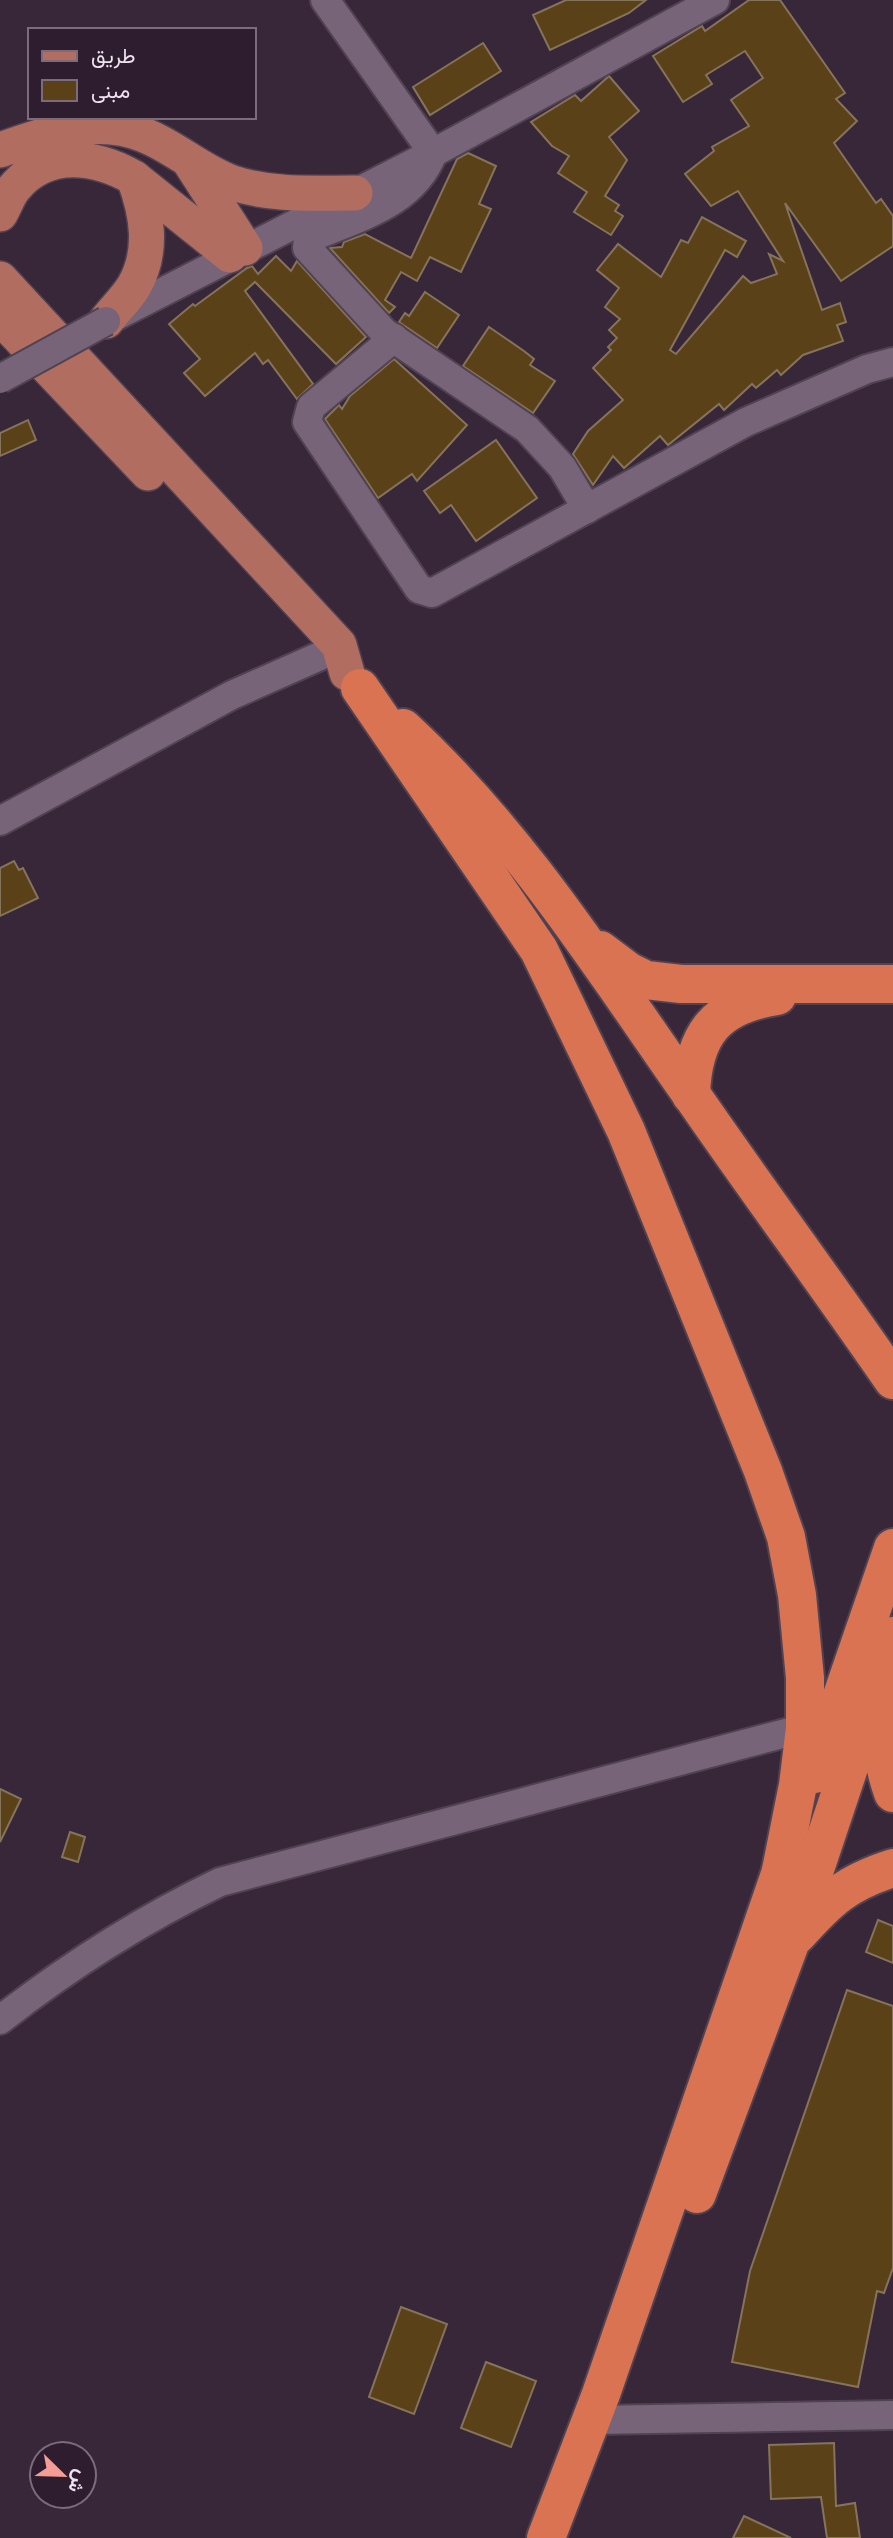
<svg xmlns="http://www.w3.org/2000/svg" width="893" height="2538" font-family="'Source Sans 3',Vazirmatn,sans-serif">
<rect width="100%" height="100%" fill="#382639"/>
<!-- building -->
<g fill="#5a4118" stroke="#84745c" stroke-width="2">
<polygon points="566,0 646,0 629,13 550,50 533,15"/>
<polygon points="749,0 780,0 845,93 836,99 857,121 834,143 876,203 881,199 893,216 893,246 841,281 785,203 822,310 840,303 846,322 837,325 843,341 803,355 781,375 777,370 756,388 752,384 724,410 719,404 668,445 660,436 624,468 613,456 593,485 573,454 588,431 623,400 593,368 611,350 608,347 617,338 609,330 620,319 605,307 619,288 597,270 618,244 661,277 681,240 688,243 702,217 746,241 737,257 725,250 670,350 676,354 743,276 751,283 777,274 769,254 783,261 738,191 711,206 685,174 714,151 712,147 749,126 731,100 763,78 745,51 706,75 712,84 683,102 653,56 702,26 705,31"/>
<polygon points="483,43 501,71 430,115 413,87"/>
<polygon points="609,76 639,111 609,137 627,160 605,196 619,205 615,211 623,216 611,235 574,212 587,192 558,173 569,156 552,146 531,122 575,95 581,101"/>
<polygon points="468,153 496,166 479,204 491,209 461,272 430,257 417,281 401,272 385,300 395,307 389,313 330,248 342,247 344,242 365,234 411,258 457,159"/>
<polygon points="276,256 291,271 297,261 366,337 336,364 255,282 245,291 313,384 297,399 268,360 263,364 255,353 205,396 184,373 200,359 169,324 193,304 195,306 247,268 252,266 258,274"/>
<polygon points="425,292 459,315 437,348 399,322 405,313 409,316"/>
<polygon points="489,327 524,351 534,359 530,365 555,381 533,413 463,366"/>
<polygon points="394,359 467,425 417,481 412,474 378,498 325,419 339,405 342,409 350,396"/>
<polygon points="28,420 36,440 0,456 0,433"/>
<polygon points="496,440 537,498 476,541 451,505 440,513 424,491"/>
<polygon points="14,861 19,870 23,868 38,898 0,916 0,868"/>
<polygon points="0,1789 21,1799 0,1842"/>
<polygon points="70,1832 85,1837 78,1862 62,1857"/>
<polygon points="878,1920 893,1926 893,1963 866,1952"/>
<polygon points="847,1990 893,2006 893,2268 884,2293 877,2291 858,2387 732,2362 750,2271"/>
<polygon points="401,2307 447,2324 414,2414 369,2397"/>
<polygon points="486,2362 536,2381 511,2447 461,2428"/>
<polygon points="834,2443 836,2506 855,2503 860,2538 827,2538 821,2497 771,2499 769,2445"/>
<polygon points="744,2516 791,2538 733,2538"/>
</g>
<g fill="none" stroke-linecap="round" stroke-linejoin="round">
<defs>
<g id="minor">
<path d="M 325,0 L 433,153 C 413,205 356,218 308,239 L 307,248 L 384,332 L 527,429 L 562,467 L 587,509"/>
<polyline points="114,317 433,153 715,0"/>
<polyline points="394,338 311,407 307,422 419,589 432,593 746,422 867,369 893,362"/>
<polyline points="0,821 232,695 320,656 339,645"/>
<path d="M 0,2020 C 69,1966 141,1920 220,1882 L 805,1728"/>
<polyline points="591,2420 893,2415"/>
</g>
<g id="major">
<path d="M 0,150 C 46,134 97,115 144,135 C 175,147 201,172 233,183 C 273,196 314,193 355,193"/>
<polyline points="190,162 245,248"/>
<polyline points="134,178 230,255"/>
<path d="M 0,214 C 5,206 9,193 16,186 C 48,149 96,156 134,178 C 147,213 154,251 134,286 C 127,298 115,309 106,321"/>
<polyline points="0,279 339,645 347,673"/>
<polyline points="0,317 148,473"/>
</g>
<g id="highway">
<polyline points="360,688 539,950 626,1131 763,1471 786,1537 797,1595 805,1678 805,1728 798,1785 781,1870"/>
<path d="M 403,728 C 519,835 601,966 691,1094 C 757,1190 827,1284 893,1380"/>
<polyline points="600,950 628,971 646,980 681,984 893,984"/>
<path d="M 691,1095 C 693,1033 717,1005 777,996"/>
<path d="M 879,1702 C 879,1735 882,1762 893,1793"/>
<polyline points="815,1774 893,1548"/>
<path d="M 797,1935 C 829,1899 846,1883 893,1868"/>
<polyline points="697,2194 791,1941 893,1636"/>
<polyline points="546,2538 601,2394 789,1848"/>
</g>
</defs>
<!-- minor casing -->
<use href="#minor" stroke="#514252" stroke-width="32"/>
<!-- major casing -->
<use href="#major" stroke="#514252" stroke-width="38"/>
<!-- highway casing -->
<use href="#highway" stroke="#514252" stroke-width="42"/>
<!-- minor -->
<use href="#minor" stroke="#786479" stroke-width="28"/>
<!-- major -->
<use href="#major" stroke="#b26d61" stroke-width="35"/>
<!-- highway -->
<use href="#highway" stroke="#d97351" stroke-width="38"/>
<defs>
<polyline id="minor-bridge" points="0,379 106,321"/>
</defs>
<!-- minor-bridge casing -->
<use href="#minor-bridge" stroke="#514252" stroke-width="32" stroke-linecap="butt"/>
<!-- minor-bridge -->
<use href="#minor-bridge" stroke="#786479" stroke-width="28"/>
</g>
<!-- legend -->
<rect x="28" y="28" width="228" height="91" fill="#2e1d2f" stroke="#7b6c7c" stroke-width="2"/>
<rect x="42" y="51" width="35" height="10" fill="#b26d61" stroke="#7b6c7c" stroke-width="2"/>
<text x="91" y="63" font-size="21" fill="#eee3ef">طريق</text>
<rect x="42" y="80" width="35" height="21" fill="#5a4118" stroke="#7b6c7c" stroke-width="2"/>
<text x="91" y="98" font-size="21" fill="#eee3ef">مبنى</text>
<!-- north arrow -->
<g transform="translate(63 2475) rotate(113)"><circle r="33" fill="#2e1d2f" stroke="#7b6c7c" stroke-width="2"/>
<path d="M0-5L12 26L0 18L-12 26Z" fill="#f59c95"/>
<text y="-10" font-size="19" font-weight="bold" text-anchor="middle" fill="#eee3ef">ش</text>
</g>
</svg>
